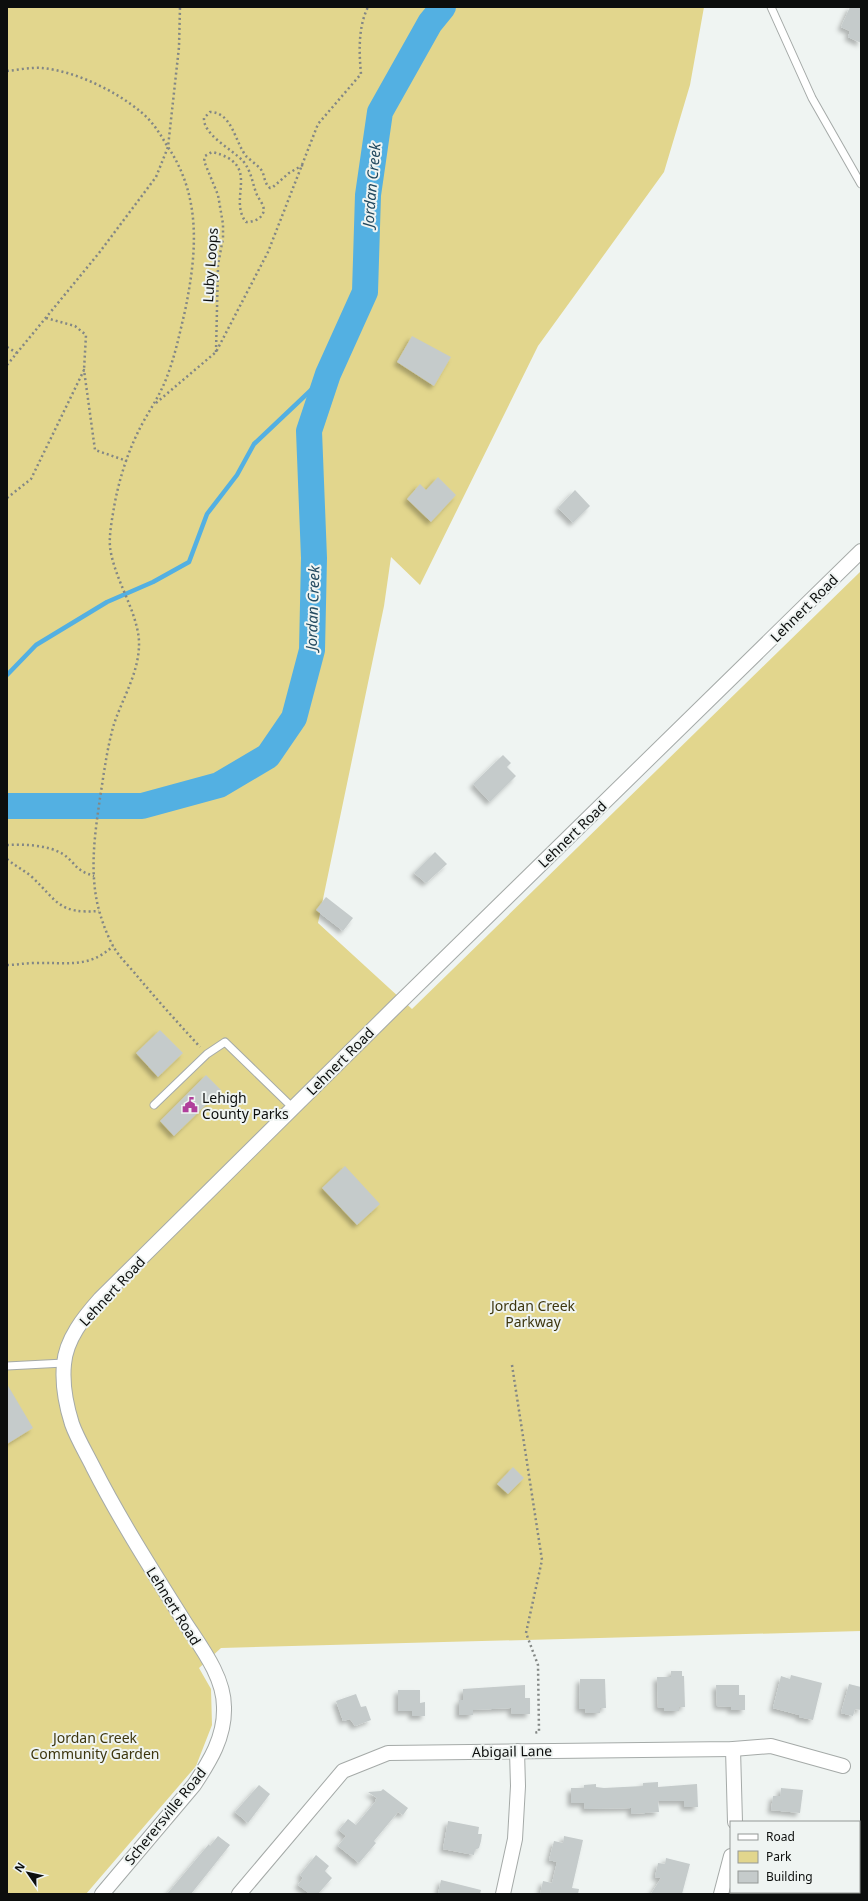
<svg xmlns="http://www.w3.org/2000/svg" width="868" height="1901" font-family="'Noto Sans',sans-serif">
<defs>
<filter id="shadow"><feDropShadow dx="-3.5" dy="3.5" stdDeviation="2" flood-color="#0004"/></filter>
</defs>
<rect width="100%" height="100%" fill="#eff4f2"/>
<!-- green -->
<polygon fill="#e2d68d" points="7,7 704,7 690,85 664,172 538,346 420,585 391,557 384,606 318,923 412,1009 861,571 861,1631 221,1648 199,1668 211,1689 212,1725 196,1766 86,1894 7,1894"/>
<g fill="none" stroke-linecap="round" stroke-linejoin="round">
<!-- stream -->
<polyline stroke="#53b0e2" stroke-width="4.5" points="7,675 36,645 107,602 153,582 189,562 207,514 237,475 254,444 328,374"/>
<!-- river -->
<polyline stroke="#53b0e2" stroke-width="26" points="7,806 142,806 219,785 268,756 294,718 312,650 314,558 309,431 328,374 365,292 368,195 380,112 430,23 443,7"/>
</g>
<!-- building -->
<g fill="#c5cbcb" filter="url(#shadow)">
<polygon points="850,7 861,7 861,43 848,37 850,31 841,27"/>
<polygon points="412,336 451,357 434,386 397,362"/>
<polygon points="438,477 456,495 431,522 407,499 420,484 426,490"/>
<polygon points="575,490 590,506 573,523 558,508"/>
<polygon points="503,755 511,763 507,767 516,776 490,802 473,784"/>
<polygon points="435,852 447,864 426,883 414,873"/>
<polygon points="326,897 353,918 343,931 316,910"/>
<polygon points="160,1030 183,1053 158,1077 136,1053"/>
<polygon points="206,1075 221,1090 174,1136 160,1121"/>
<polygon points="345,1166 380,1204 357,1225 322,1188"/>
<polygon points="7,1384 33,1428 7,1444"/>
<polygon points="513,1467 524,1478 508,1494 497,1484"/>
<polygon points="671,1671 682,1671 682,1676 684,1676 685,1707 679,1707 679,1711 664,1711 664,1708 658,1708 657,1677 671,1677"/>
<polygon points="791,1675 822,1683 813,1720 799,1717 799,1715 773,1708 781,1676 790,1679"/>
<polygon points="580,1679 605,1679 606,1708 600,1708 600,1713 586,1713 585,1709 579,1709"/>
<polygon points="849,1684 861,1687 861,1710 855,1709 853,1716 841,1713"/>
<polygon points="525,1685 525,1698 530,1698 530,1714 512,1714 511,1708 473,1710 473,1715 459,1715 459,1700 463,1700 463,1689"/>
<polygon points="716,1685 739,1685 739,1695 745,1695 745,1710 731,1710 731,1707 717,1706"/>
<polygon points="398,1690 420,1690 420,1703 425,1702 425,1716 412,1716 412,1711 398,1711"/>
<polygon points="356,1694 361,1707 366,1706 371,1720 355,1726 350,1719 343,1721 336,1701"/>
<polygon points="658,1782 658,1787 697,1784 698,1807 684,1807 684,1801 658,1801 659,1812 631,1814 631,1808 585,1809 584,1803 571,1803 571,1788 584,1788 584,1785 596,1784 596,1787 604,1788 643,1786 643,1783"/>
<polygon points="259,1785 270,1794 248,1823 235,1812"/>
<polygon points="781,1788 803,1790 800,1813 771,1810 773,1796 780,1796"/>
<polygon points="383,1789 408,1808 403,1815 398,1812 374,1841 376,1843 359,1863 338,1846 346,1836 339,1830 348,1819 356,1825 376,1801 375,1800 377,1798 368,1792 381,1791"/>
<polygon points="448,1821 479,1827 478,1834 482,1834 481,1841 479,1848 475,1850 474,1855 443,1849"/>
<polygon points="218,1836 230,1845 191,1894 167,1894 209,1844 210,1846"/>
<polygon points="564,1836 583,1840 572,1888 579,1889 578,1894 540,1894 543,1881 552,1883 557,1862 549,1860 554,1841 563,1843"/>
<polygon points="316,1855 329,1866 325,1871 332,1878 318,1894 310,1894 298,1885 303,1878 300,1875"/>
<polygon points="666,1858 690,1864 682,1894 651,1894 661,1878 655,1877 658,1863 665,1864"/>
<polygon points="441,1880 481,1890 480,1894 438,1894"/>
</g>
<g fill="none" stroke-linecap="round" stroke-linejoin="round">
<defs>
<g id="lane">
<polyline points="771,7 812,98 861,184"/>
<polyline points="154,1105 207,1054 225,1042 293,1108"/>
<polyline points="7,1366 64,1363"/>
</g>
<g id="street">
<polyline points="733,1749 735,1822"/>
<path d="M 102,1894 L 194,1785 C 210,1761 225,1737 224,1707 C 224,1676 200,1646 184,1621 C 152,1570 120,1520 93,1467 C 86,1453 77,1438 72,1424 C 66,1405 62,1384 64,1364 C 66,1339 84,1317 100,1299 L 391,1011 L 861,551"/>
<polyline points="239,1894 343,1771 388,1753 733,1749 771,1746 843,1766"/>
<polyline points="503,1894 515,1839 518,1786 517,1751"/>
<polyline points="721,1894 731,1856"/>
</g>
</defs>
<!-- lane casing -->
<use href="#lane" stroke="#a5aaa8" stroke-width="9"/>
<!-- street casing -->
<use href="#street" stroke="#a5aaa8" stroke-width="16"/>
<!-- path -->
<g stroke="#838785" stroke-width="2.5" stroke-dasharray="2 3" stroke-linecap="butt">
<path d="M 7,71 C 18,70 31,67 42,68 C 75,71 116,91 141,112 C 152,121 159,132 166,144 C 202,196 197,252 185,311 C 179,336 174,361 164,384 C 157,400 147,414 139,430 C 127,454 119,480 114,507 C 112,520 109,534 110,547 C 114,579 137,610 139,641 C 140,671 123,697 114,724 C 107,748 104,773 100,798 C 95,833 90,867 97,902 C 100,916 106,933 113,946 C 119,957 130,967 138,977 C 158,1001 179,1024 200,1047"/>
<polyline points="46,318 75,326 86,335 84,370"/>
<polyline points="7,347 17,353"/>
<path d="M 216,352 L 218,265 L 223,238 L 223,224 L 218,195 L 204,161 L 205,156 L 212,152 C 263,164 227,198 246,222 C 252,222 259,220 262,215 C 267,208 260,201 257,195 C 252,183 252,172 243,161 C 233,150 203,135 204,118 L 210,112 C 232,112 235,142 246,156 C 251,161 258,165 262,171 C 265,177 264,183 270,188 L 273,187 L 289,173 L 303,165"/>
<polyline points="7,365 99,253 156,177 168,147 179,47 180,7"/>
<path d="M 156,403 L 216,352 L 268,252 L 318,124 L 361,74 C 359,52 358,27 368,7"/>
<polyline points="7,498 31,479 84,370 95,450 127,461"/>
<path d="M 7,845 C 24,844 48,845 63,854 C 77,864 74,870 94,876"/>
<path d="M 7,859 C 15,866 24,870 32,877 C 58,902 59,914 99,911"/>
<path d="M 7,965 C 16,965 25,963 35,963 C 65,962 89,969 113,946"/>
<polyline points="512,1365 542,1560 526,1633 538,1665 539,1732 533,1733"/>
</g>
<!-- lane -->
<use href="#lane" stroke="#fff" stroke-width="7"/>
<!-- street -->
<use href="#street" stroke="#fff" stroke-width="14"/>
</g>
<!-- icons -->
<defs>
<symbol id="civic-bare" viewBox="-9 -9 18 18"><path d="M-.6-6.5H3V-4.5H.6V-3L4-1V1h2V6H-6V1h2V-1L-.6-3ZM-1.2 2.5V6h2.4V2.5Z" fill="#b03f9b" stroke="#eff4f2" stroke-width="2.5" paint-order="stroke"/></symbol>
</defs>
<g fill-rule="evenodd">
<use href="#civic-bare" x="179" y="1094" width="22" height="22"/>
</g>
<g text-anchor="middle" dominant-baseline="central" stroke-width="4" stroke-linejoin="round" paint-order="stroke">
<!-- street labels -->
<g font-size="14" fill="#0c0e0d" stroke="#eff4f2">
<text transform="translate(210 265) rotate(-86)">Luby Loops</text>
<text transform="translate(804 608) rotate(-45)">Lehnert Road</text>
<text transform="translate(572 834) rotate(-44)">Lehnert Road</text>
<text transform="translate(340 1061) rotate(-45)">Lehnert Road</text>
<text transform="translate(112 1291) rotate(-47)">Lehnert Road</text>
<text transform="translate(174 1606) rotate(58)">Lehnert Road</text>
<text transform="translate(512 1751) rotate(-1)">Abigail Lane</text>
<text transform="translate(165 1816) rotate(-51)">Scherersville Road</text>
</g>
<!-- poi labels -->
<g font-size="14" fill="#0c0e0d" stroke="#eff4f2" text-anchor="start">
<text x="202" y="1097">Lehigh<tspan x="202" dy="16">County Parks</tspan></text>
</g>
<!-- park labels -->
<g font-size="14" fill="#3d360e" stroke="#eff4f2">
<text x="533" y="1305">Jordan Creek<tspan x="533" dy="16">Parkway</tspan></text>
<text x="95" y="1737">Jordan Creek<tspan x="95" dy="16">Community Garden</tspan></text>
</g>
<!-- water labels -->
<g font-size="15" font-style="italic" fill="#22495f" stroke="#eff4f2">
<text transform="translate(371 185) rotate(-85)">Jordan Creek</text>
<text transform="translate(312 608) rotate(-88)">Jordan Creek</text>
</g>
</g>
<!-- border -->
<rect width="868" height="1901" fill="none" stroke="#0c0e0d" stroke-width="16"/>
<!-- legend -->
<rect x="730" y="1821" width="130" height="72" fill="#eff4f2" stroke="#949896"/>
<rect x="738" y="1834" width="20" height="6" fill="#ffffff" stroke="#949896"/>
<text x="766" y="1841" font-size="12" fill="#0c0e0d">Road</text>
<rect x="738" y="1851" width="20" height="12" fill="#e2d68d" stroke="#949896"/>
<text x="766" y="1861" font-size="12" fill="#0c0e0d">Park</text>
<rect x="738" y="1871" width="20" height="12" fill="#c5cbcb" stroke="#949896"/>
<text x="766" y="1881" font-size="12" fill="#0c0e0d">Building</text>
<!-- north arrow -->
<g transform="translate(28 1873) rotate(304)" stroke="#eff4f2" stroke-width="3" paint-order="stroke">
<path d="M0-3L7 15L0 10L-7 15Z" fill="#0c0e0d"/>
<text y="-6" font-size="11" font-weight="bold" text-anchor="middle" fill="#0c0e0d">N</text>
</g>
</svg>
